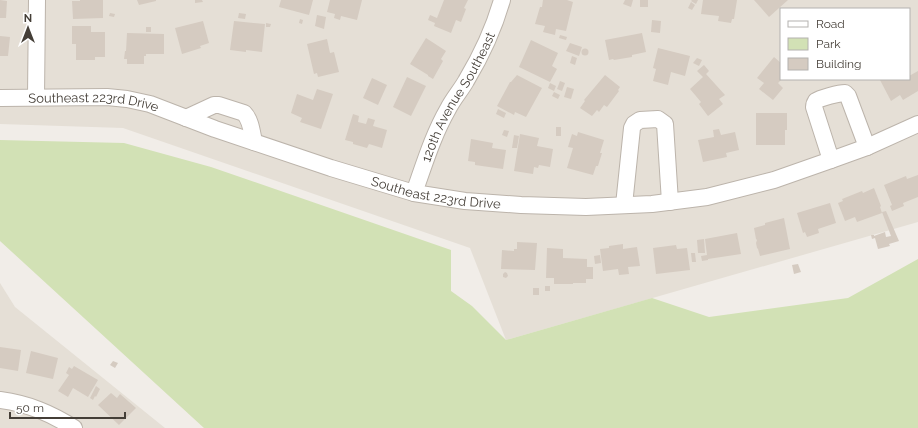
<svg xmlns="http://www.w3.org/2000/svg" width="918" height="428" font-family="Raleway,sans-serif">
<rect width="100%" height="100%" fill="#f1ede8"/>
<!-- residential -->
<g fill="#e5dfd6" fill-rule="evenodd">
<path d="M 0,0 L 918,0 L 918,222 L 506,340 L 470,248 L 123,128 L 0,124 ZM 781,9 L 909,9 L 909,79 L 781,79 Z"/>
<polygon points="0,283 15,307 165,428 0,428"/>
</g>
<!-- green -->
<polygon fill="#d2e1b5" points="0,140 124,143 211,167 451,250 451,291 472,306 506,340 652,298 709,317 848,298 918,259 918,428 204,428 0,241"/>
<!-- building -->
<g fill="#d5cbc1">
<polygon points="0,0 7,1 6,18 0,18"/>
<polygon points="80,0 103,0 103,18 73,19 72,1 80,1"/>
<polygon points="137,0 156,0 156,1 139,5"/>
<polygon points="195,0 202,0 203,2 195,3"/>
<polygon points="281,0 313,0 309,15 279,7"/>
<polygon points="330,0 362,0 357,20 341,16 340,20 334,18 335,14 327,12"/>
<polygon points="444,0 468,0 464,8 466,9 461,22 456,20 451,33 434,26 435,23 428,20 430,15 437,18"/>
<polygon points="543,0 567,0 573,2 566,31 556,29 555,35 543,32 545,26 535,24 540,7 542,7"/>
<polygon points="625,0 633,0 631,7 623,4"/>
<rect x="640" y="0" width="8" height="7"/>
<polygon points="692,0 698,0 696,4 691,1"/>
<polygon points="703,0 737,0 734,19 732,19 731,23 718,21 719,16 701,14"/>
<polygon points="754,0 788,0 769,17"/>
<polygon points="691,2 695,5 692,10 688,8"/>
<polygon points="110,13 115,14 114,17 109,16"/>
<polygon points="239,13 246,14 245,19 238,18"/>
<polygon points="317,15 326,17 324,29 315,26"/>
<polygon points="300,19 303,20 302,24 299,23"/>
<polygon points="652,20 661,21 660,33 651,32"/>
<polygon points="203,21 209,43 200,46 201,48 182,54 175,28"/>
<polygon points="234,21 265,24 262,52 246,50 246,52 230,50"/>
<polygon points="266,23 271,24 270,27 266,27"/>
<polygon points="72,26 91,26 91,32 105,32 105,57 95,57 95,60 76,60 76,44 72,44"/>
<rect x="146" y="27" width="5" height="5"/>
<polygon points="127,33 164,34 164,54 146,54 146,56 144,56 144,64 127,64 127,59 124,59 125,51 126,51"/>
<polygon points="642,33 646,52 632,55 632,57 614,60 613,59 609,60 605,40"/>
<polygon points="560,35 567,37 566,40 559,38"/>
<polygon points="0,36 10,37 8,56 0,56"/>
<polygon points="426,38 446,51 441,59 443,61 433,79 428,76 428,75 410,64"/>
<polygon points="327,39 330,53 334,52 339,72 318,77 317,73 314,74 307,44"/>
<polygon points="531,40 558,53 552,66 557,69 550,82 519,67"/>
<polygon points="570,43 582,47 579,56 566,51"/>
<polygon points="658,48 690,56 685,76 671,72 668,85 653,81 656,69 653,68"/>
<circle cx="585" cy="52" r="3.5"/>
<polygon points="572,56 577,58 575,65 570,63"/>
<polygon points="774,57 781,63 781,80 778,83 783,88 773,100 759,89 764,83 757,78"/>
<polygon points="697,58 702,60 699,66 693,63"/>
<polygon points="704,65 709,71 706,74 725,95 719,99 723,104 708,116 699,104 701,102 690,89 703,77 697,71"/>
<polygon points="918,71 918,91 903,100 900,95 891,101 880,80 881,79 909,79 909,76"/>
<polygon points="517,75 542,88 526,117 515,112 514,115 497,106 510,82 511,82"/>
<polygon points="605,75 620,87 618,90 619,91 607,107 604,105 599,112 597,110 592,116 580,108 585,101 584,100"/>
<polygon points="407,77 426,86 411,116 393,107"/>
<polygon points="372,78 387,85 378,105 363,98"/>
<polygon points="560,81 565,83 562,91 557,89"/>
<polygon points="550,83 556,86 554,91 548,88"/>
<polygon points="567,87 574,89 571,99 564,97"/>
<polygon points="317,89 333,94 321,129 300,122 302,118 291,113 297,94 313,100"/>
<polygon points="554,92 560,95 558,99 552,96"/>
<polygon points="498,109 506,113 504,118 496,114"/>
<polygon points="756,113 787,113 787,130 785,130 785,145 756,145"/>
<polygon points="353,114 359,116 358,122 366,124 368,118 375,120 373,126 387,130 382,148 369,144 367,148 353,144 353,142 345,140"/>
<rect x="556" y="127" width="5" height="9"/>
<polygon points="719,129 721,135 735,132 739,150 726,153 727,157 703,162 698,140 714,137 713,130"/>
<polygon points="504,130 509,131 507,137 502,135"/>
<polygon points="578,132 604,140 600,153 602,153 598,166 596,166 593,175 567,168 573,148 568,147 572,134 577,136"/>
<polygon points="520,134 539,138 537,146 553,149 550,167 539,165 538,168 534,167 533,174 514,171"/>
<polygon points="514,135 519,136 517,148 512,148"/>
<polygon points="471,139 493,143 492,148 506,150 503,169 475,165 475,162 468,161"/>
<polygon points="918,175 918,197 903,203 904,206 892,211 890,206 892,205 884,185 906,176 907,179"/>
<polygon points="874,188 881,206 880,207 882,213 857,222 855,217 845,221 838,203 843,201 842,199 862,191 863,193"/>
<polygon points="830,203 836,223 818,229 819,233 807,237 805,232 803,233 797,213"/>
<polygon points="886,211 899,241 889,244 890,246 878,249 875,238 872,239 871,235 874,235 874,236 885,232 886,237 891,236 882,212"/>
<polygon points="784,218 790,249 760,256 758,249 757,248 756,243 757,240 756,239 754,228 765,225 765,223"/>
<polygon points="737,233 741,254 708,259 708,260 702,261 701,256 707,255 705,239"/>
<polygon points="704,239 705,253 698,253 697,240"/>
<polygon points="517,242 537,243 535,270 501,269 502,250 514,251 514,249 517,249"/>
<polygon points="623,244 623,249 637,247 640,266 628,267 629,274 619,275 618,269 603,271 600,249 609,248 609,246"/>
<polygon points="676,245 677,249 687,248 690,270 656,274 653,248"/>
<polygon points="547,248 563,249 563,258 587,259 587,267 593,267 593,279 586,279 586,283 573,283 573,284 554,284 554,278 546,278"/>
<polygon points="691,253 695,253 696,262 692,262"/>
<polygon points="600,255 601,263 595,264 594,256"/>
<polygon points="798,264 801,272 794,274 792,265"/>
<polygon points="505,272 507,273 508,276 506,278 503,277 503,274"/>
<rect x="545" y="286" width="5" height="5"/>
<rect x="533" y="288" width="6" height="7"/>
<polygon points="0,347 21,350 18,371 0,368"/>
<polygon points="31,351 58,358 53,379 26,373"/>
<polygon points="113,361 118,363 115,368 110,365"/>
<polygon points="74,366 98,380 88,397 73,388 68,397 58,391 69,375 66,373 69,367 72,369"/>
<polygon points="96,386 100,389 96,397 95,396 93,400 90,398"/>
<polygon points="111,393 117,398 120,394 136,408 119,425 98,405"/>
</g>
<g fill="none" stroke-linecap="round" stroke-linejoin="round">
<defs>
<g id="street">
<polyline points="36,97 37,0"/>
<path id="s1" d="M 0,98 L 107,97 L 127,99 L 150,104 L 215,129 L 331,168 L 414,193 L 465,201 L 521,205 L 586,207 L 652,204 L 707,197 L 774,180 L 831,160 L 867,147 L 918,124"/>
<path d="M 186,118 L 214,105 L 219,105 L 244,113 C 251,120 252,133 254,142"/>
<path d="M 831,160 L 814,107 C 814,104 814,104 816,101 C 820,98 839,93 845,93 L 848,96 L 867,147"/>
<path id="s2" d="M 414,193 C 424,165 433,135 448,109 C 453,99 461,90 466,81 C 481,56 494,28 502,0"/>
<polyline points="624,205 632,128 634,124 640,120 658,119 665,124 670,202"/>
<path d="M 0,400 C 29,404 50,413 74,428"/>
</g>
</defs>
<!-- street casing -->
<use href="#street" stroke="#bcb4ab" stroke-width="18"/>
<!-- street -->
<use href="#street" stroke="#fff" stroke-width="16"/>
</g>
<g text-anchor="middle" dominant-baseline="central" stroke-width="3" stroke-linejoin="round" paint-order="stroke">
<!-- street labels -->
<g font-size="13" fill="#443e37" stroke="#fff">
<text stroke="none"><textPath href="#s2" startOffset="106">120th Avenue Southeast</textPath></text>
<text stroke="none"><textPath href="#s1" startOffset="94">Southeast 223rd Drive</textPath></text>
<text stroke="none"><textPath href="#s1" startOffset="451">Southeast 223rd Drive</textPath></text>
</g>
</g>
<!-- legend -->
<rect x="780" y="8" width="130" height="72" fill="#ffffff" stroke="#b4b2af"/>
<rect x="788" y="21" width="20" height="6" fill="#ffffff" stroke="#b4b2af"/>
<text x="816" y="28" font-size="12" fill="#443e37">Road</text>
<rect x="788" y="38" width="20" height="12" fill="#d2e1b5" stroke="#b4b2af"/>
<text x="816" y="48" font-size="12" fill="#443e37">Park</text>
<rect x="788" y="58" width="20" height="12" fill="#d5cbc1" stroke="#b4b2af"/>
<text x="816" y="68" font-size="12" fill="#443e37">Building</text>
<!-- north arrow -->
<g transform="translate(28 28)" stroke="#ffffff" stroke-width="3" paint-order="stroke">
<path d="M0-3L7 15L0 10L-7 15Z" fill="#443e37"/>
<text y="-6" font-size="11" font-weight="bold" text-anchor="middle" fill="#443e37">N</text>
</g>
<!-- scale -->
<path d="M10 412v6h115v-6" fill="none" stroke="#443e37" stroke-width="2"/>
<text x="16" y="412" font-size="12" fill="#443e37" stroke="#ffffff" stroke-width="3" paint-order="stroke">50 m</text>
</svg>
